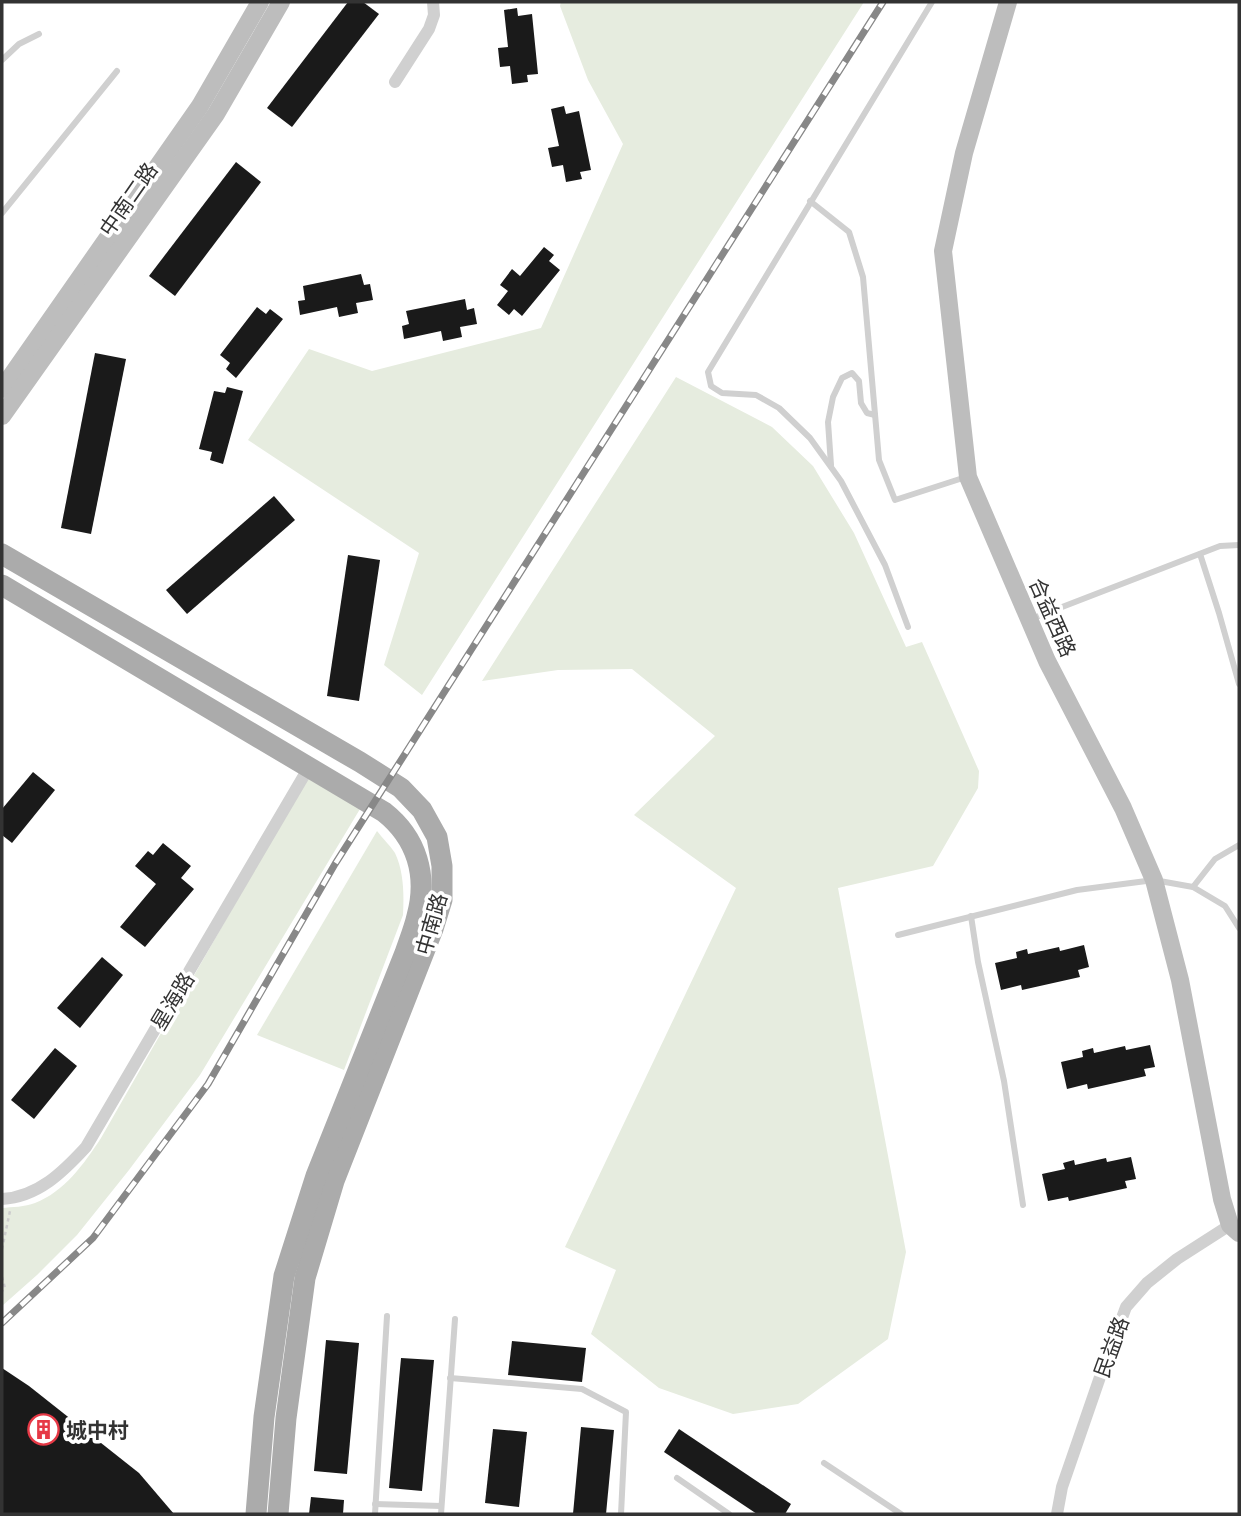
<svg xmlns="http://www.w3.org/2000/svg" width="1241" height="1516" font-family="'Asap Condensed','Noto Sans SC',sans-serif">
<rect width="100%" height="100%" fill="#fff"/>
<!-- green -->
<g fill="#e6ecdf">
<polygon points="561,2 864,2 422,695 384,665 419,553 248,440 309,349 372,371 541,328 623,144 588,80 560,6"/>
<polygon points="676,377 772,427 813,466 854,533 906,647 922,642 979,771 978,788 933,866 838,888 906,1252 888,1339 798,1404 733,1414 659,1388 591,1334 616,1270 565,1247 736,888 634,815 715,736 632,669 558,670 482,681"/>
<path d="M 307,778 L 360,809 L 200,1075 L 129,1170 L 77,1235 L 37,1275 L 2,1306 L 2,1208 C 12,1207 25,1207 35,1203 C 64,1192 84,1164 101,1138 Z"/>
<path d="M 377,831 C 382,838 390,845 395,853 C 404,872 404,895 403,915 L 344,1070 L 257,1035 Z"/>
</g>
<!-- building -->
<g fill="#1a1a1a">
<polygon points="348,2 363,2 379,14 292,127 267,108"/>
<polygon points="517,8 518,16 532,14 538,74 527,75 528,82 512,84 510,66 500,67 498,48 508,47 504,10"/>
<polygon points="564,106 566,114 579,111 591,170 580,172 582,179 566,182 563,165 552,167 548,148 559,146 551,109"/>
<polygon points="236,162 261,182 175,296 149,276"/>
<polygon points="544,247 554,255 549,261 560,270 522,316 514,309 509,315 497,305 508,291 500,285 512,269 520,276"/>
<polygon points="361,274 364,285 370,284 373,300 356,303 358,313 339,317 337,307 300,315 298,301 305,300 303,286"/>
<polygon points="465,299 467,310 474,308 477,324 460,327 462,337 443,341 441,331 404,339 402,326 409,324 406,311"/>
<polygon points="257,307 266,314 270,309 283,319 236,378 226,369 230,363 220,355"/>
<polygon points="95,353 126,359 91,534 61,528"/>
<polygon points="227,387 243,391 223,464 210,460 212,452 199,449 214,391 225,393"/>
<polygon points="274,496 295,520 187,614 166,590"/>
<polygon points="348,555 380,560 359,701 327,696"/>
<polygon points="33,772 55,790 12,843 2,835 2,809"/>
<polygon points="163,843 191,866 181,878 194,889 145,947 120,927 156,884 135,866 148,851 153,855"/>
<polygon points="1084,945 1089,967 1078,970 1080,977 1022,990 1021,985 1001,990 995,963 1017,958 1016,952 1027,949 1028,954 1059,947 1060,951"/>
<polygon points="102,957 123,975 80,1028 57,1008"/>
<polygon points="1150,1045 1155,1067 1144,1069 1146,1076 1088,1089 1087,1084 1067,1089 1061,1062 1083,1057 1082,1051 1093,1048 1094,1053 1125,1046 1126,1050"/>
<polygon points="55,1048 77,1066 34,1119 11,1100"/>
<polygon points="1131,1157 1136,1179 1125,1181 1127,1188 1069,1201 1068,1197 1048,1201 1042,1174 1065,1169 1063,1163 1074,1160 1075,1165 1106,1158 1107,1162"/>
<polygon points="326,1340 359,1343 347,1474 314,1471"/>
<polygon points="512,1341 586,1348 582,1382 508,1375"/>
<polygon points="401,1358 434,1360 422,1491 389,1488"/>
<polygon points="2,1368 29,1386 139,1473 174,1514 2,1514"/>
<polygon points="581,1427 614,1430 606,1514 573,1514"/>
<polygon points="493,1429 527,1432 519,1507 485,1503"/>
<polygon points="679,1429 791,1504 785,1514 757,1514 664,1452"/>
<polygon points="311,1497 344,1500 343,1514 309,1514"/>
</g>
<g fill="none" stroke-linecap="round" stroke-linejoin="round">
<!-- path -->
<g stroke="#cdcdcd" stroke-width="2.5" stroke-dasharray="3.5 3.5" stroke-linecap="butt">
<polyline points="2,1249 10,1211"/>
<polyline points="2,1277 5,1288 2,1291"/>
</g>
<!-- lane -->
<g stroke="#d0d0d0" stroke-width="6">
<polyline points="2,60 19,44 39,34"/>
<polyline points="810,201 849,232 863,277 879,460 895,500 966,477"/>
<polyline points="2,213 117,71"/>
<polyline points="831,465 828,422 833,397 842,378 852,373 859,381 861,403 867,413 875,415"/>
<polyline points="1200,554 1219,613 1239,684"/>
<polyline points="1031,619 1220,546 1239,545"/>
<polyline points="908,627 885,565 841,481 810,438 779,408 756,395 722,393 711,386 708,372 932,2"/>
<polyline points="1193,887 1215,859 1239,845"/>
<polyline points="971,916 978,962 1004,1081 1023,1205"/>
<polyline points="898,935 1077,890 1154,880 1193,887 1225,906 1239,928"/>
<polyline points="450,1378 582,1389 626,1412 621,1514"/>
<polyline points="824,1463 901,1514"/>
<polyline points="677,1478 729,1514"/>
<polyline points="375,1504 441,1506"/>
<polyline points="375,1514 387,1316"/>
<polyline points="441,1514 455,1319"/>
</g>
<!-- street -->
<g stroke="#d0d0d0" stroke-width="12">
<polyline points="395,82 429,29 434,15 433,2"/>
<path d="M 2,1199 C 38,1197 63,1172 86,1147 L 309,767"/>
<polyline points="1057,1514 1062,1487 1100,1377 1126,1307 1147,1283 1177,1259 1230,1225"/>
</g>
<!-- secondary -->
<g stroke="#bdbdbd" stroke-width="18">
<polyline points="1008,2 964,153 943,251 968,477 1047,661 1123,808 1154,880 1180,980 1222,1199 1230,1225 1239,1233"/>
<polyline points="2,389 200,106 260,2"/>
<polyline points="2,416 216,114 281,2"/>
</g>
<!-- primary -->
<g stroke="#ababab" stroke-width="21">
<polyline points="2,554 360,762 401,788 422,810 437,837 442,866 442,900 433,929 334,1181 305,1278 286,1418 278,1514"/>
<path d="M 2,585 L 384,812 C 417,838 428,876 417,916 C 414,929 409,941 405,953 L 316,1176 L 284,1276 L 264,1417 L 256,1514"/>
</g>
<defs>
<polyline id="rail" points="2,1323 93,1238 208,1084 335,864 883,2"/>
</defs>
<!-- rail casing -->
<use href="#rail" stroke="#888" stroke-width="7"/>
<!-- rail -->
<use href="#rail" stroke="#fff" stroke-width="4.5" stroke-dasharray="13" stroke-linecap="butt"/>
</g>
<!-- icons -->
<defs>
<symbol id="building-ring" viewBox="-11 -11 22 22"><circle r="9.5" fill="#fff" stroke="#e63946" stroke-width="1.5"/><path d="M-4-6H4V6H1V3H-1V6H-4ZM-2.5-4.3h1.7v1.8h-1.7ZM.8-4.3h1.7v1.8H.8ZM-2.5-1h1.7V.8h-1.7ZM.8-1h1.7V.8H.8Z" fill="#e63946"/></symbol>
</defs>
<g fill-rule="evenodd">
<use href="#building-ring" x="26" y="1412" width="35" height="35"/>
</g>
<g text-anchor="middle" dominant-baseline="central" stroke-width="7" stroke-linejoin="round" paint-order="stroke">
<!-- street labels -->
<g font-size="21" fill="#333" stroke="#fff">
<text transform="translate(128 199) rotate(-55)">中南二路</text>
<text transform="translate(1053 617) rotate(66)">合益西路</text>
<text transform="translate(431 924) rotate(-74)">中南路</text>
<text transform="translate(172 1001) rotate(-59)">星海路</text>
<text transform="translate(1111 1347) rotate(-70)">民益路</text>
</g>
<!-- poi labels -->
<g font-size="21" font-weight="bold" fill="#333" stroke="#fff" text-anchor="start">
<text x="66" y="1430">城中村</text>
</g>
</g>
<!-- border -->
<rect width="1241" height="1516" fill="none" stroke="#333333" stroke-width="7"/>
</svg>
